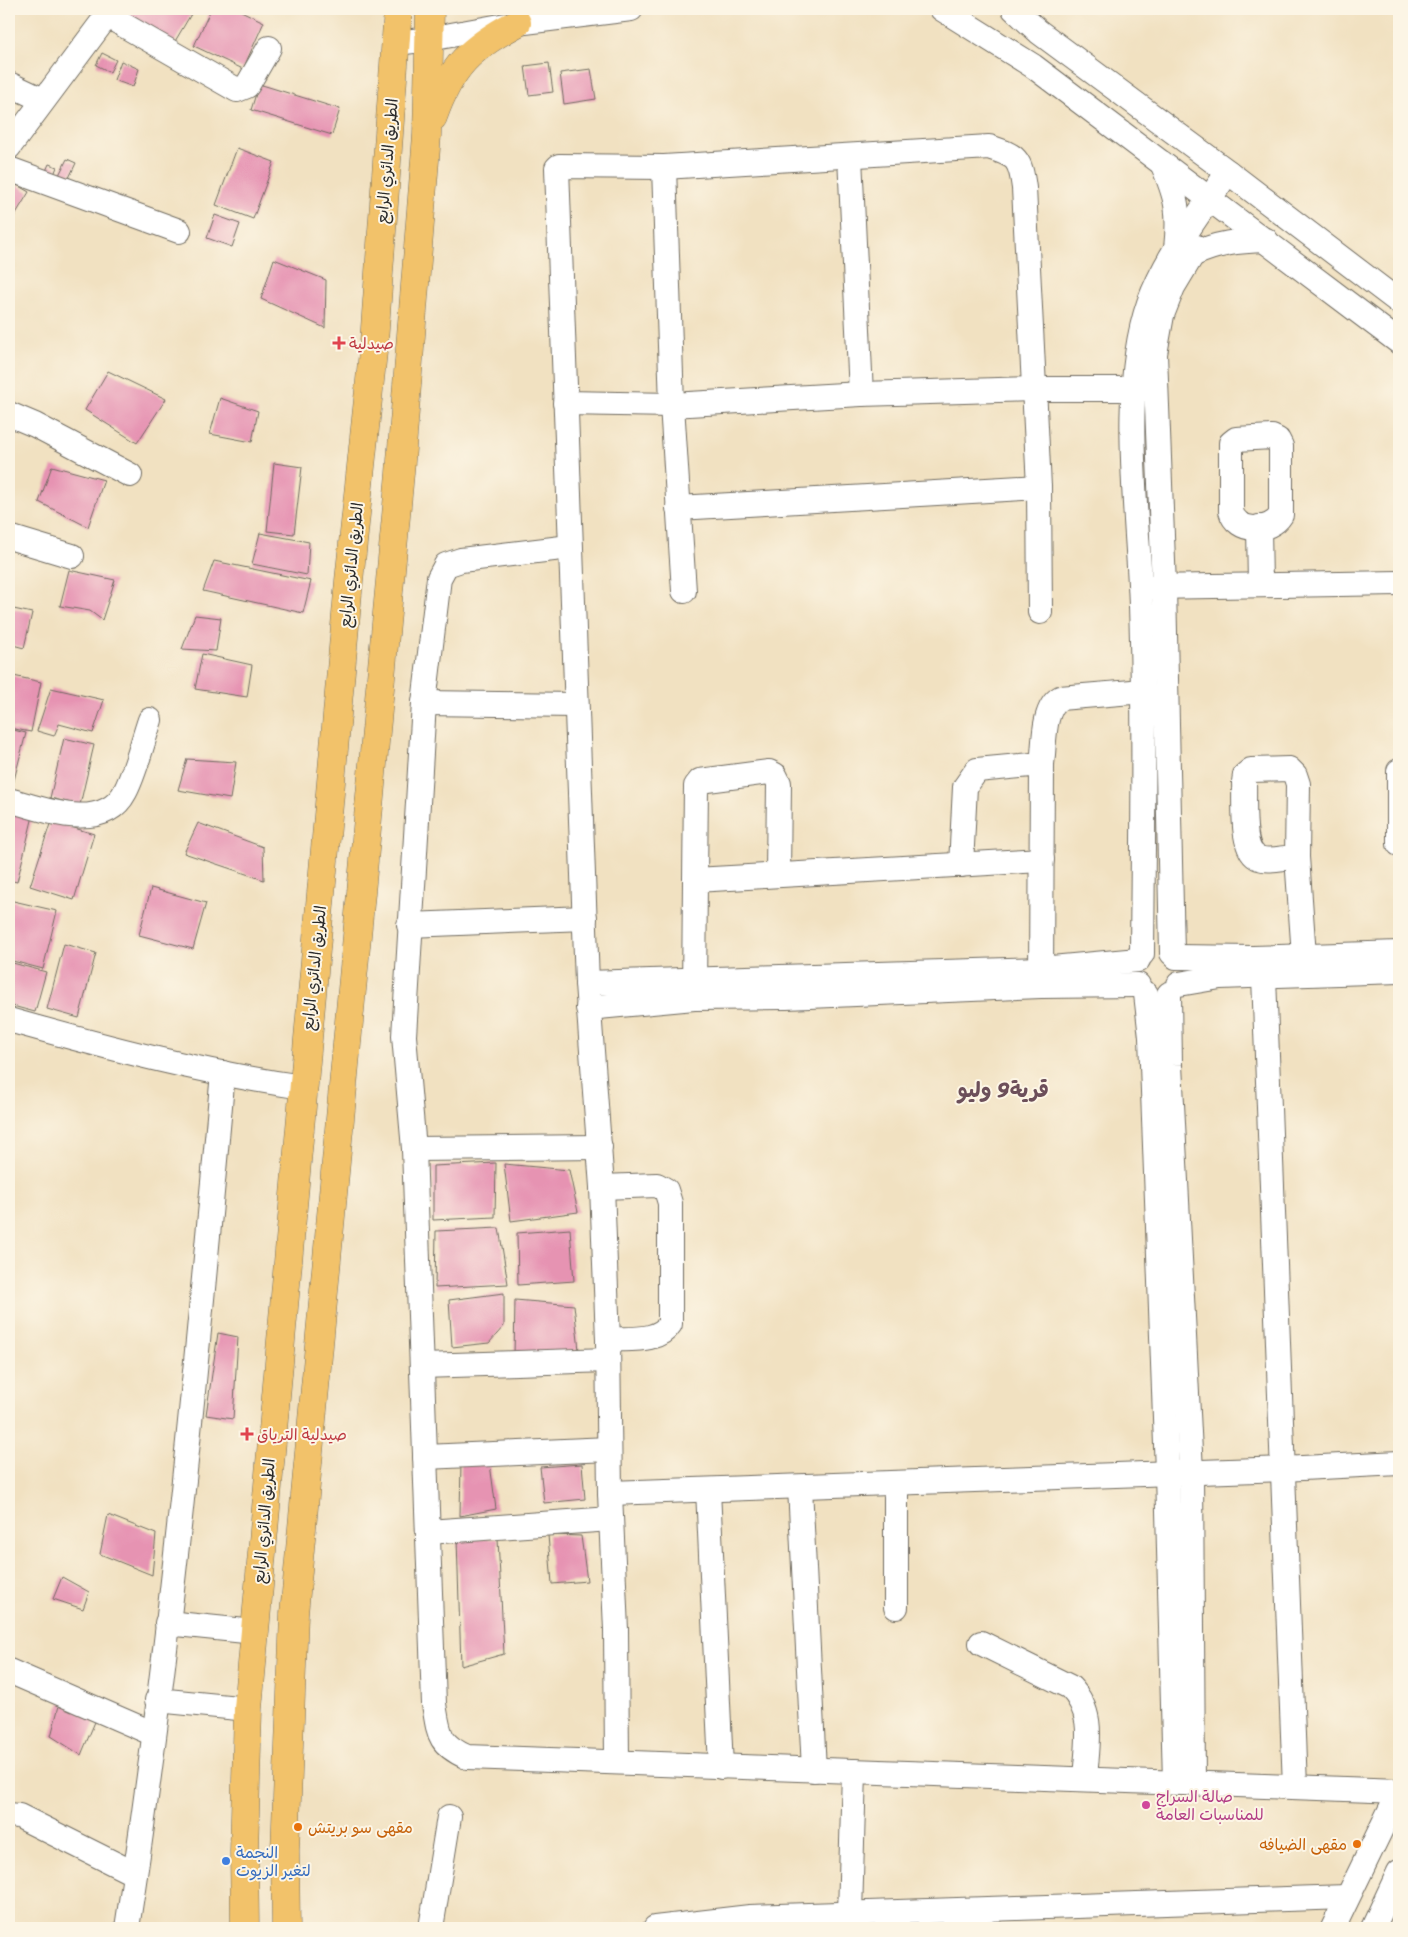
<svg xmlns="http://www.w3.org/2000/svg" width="1408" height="1937" font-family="Sriracha,'Playpen Sans Arabic',sans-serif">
<rect width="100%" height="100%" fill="#fcf5e5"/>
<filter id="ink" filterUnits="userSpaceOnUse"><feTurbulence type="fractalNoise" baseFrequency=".02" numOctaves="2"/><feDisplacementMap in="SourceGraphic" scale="10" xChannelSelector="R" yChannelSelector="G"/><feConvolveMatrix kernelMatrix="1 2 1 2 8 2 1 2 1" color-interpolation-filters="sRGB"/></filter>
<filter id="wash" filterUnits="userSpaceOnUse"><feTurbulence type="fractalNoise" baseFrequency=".0096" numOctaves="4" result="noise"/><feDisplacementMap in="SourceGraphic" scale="20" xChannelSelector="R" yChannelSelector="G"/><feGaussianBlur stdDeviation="1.12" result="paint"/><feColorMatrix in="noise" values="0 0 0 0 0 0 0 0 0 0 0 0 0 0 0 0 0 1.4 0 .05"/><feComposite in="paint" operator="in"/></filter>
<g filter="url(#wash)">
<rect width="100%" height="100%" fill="#f1e1c1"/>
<g id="blocks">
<!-- building -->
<g fill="#e693b2">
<polygon points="129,9 194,9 174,43 124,15"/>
<polygon points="211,9 237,9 264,22 243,69 194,46"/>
<polygon points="102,53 116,60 110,72 96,65"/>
<polygon points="121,61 139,69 133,87 114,80"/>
<polygon points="549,63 553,92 529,95 525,66"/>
<polygon points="591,69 596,99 564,104 560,73"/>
<polygon points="259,84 340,109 332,135 251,110"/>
<polygon points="237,148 274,162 253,219 216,205"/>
<polygon points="67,159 76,163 68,180 59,175"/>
<polygon points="49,164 57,167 53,177 45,173"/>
<polygon points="17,185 29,192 9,225 9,198"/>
<polygon points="215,215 240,224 232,247 207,238"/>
<polygon points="274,259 326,280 325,328 261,299"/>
<polygon points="108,371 166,399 137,443 85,410"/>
<polygon points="220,398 258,411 252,442 210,434"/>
<polygon points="274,463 302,467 294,534 267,531"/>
<polygon points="52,466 104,480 88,527 39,502"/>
<polygon points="260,533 309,542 307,575 252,564"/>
<polygon points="214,561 311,581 303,613 203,591"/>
<polygon points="69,570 115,580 102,620 90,611 60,606"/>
<polygon points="9,608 32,613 24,648 9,644"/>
<polygon points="195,615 221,618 216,651 182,649"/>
<polygon points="202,654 252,665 247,697 195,689"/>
<polygon points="9,675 41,682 31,732 9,728"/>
<polygon points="51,688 104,700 93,733 59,724 54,736 37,731"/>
<polygon points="9,729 26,733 13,784 9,783"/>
<polygon points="64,738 94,745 80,805 50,798"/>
<polygon points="187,759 236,762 230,799 178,790"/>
<polygon points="9,810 33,816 17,882 9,880"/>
<polygon points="51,821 94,834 74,900 30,886"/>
<polygon points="198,823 263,847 264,880 184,853"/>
<polygon points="151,888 206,903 193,949 139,935"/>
<polygon points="9,900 57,911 43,969 9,960"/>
<polygon points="64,944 96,953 79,1018 47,1009"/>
<polygon points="9,962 46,972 35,1012 9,1005"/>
<polygon points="496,1163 495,1217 433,1220 433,1166"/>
<polygon points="504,1164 569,1170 578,1212 511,1221"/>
<polygon points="499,1228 508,1284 435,1288 436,1231"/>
<polygon points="570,1229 574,1281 518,1285 517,1233"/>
<polygon points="504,1293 504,1326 489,1343 452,1347 449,1300"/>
<polygon points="515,1300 574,1305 579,1350 514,1357"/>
<polygon points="218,1333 238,1337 233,1419 206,1415"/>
<polygon points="461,1461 490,1464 496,1509 460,1516"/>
<polygon points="582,1464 585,1499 544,1503 540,1467"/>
<polygon points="108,1515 156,1534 152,1575 100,1554"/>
<polygon points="548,1535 581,1536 587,1581 552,1584"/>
<polygon points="457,1539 498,1539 504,1654 461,1666"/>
<polygon points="62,1577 89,1592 83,1609 53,1599"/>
<polygon points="60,1702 97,1717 81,1755 51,1736"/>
</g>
</g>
</g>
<g filter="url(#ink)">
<use href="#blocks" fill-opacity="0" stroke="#706b60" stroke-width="1"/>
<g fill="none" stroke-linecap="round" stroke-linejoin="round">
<defs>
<g id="minor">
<polyline points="942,9 1033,66 1399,342"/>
<polyline points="1014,9 1039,32 1228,172 1399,302"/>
<polyline points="106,15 237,90 247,86 269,48"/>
<polyline points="397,43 429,39 517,23 631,9"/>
<polyline points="9,84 43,100"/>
<polyline points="9,147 112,9"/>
<polyline points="850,157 861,394"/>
<path d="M 1162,163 C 1177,198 1180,212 1176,249"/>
<polyline points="664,167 672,405 684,591"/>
<polyline points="9,169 179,231"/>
<path d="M 1192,255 C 1217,243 1238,241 1266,240"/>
<polyline points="565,403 672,405 861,394 1032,389 1150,389"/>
<polyline points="9,414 35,425 130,475"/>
<path d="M 1272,437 L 1278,440 L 1281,446 L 1281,515 C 1270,533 1236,533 1231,511 L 1231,443 L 1236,439 Z"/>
<polyline points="678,508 1039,487"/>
<polyline points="1259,527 1260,585"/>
<polyline points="9,537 72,556"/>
<path d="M 570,547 L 461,560 L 446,565 L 439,578 L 424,703 L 404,1036 L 414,1149 L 434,1704 C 439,1734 438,1744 467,1757 L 1399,1791"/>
<polyline points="1149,587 1399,583"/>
<polyline points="424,703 576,705"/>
<path d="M 1042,764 C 1045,744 1042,709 1060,698 L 1144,691"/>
<polyline points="1399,771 1399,844"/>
<path d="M 9,800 C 42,809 103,834 125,792 C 136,771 142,743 150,720"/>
<path d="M 1297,857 C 1286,857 1269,862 1259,858 C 1240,852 1245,800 1244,782 L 1245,775 L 1251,770 L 1289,769 L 1295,775 L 1298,784 L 1297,857 L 1304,956"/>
<polyline points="961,865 965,787 977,770 1042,764 1041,984"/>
<polyline points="695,880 696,786 700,781 769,772 775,775 779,783 778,875"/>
<polyline points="409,925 585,918"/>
<polyline points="1172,953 1164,587 1155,354 1162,315 1173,287 1197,247"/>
<path d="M 1142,954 C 1143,838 1145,722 1141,606 C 1138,515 1119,389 1149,303 C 1166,256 1200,213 1228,172"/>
<polyline points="1176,957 1253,958 1399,953"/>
<polyline points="1264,977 1295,1787"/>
<polyline points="587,983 1041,969 1138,960"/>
<polyline points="1179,984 1220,977 1399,971"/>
<polyline points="694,994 695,880 1042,860"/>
<polyline points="1146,994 1151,1037 1167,1472 1175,1782"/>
<polyline points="1169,994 1170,1065 1191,1471 1193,1784"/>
<polyline points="588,1008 694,998 786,997 1041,986 1138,985"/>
<path d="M 9,1020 C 105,1047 203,1073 303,1087"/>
<polyline points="414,1149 600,1147"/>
<path d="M 602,1187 L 657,1185 L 666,1190 L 670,1203 L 670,1324 C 658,1343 628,1338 608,1340"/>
<polyline points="422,1366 608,1360"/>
<polyline points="425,1457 609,1449"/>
<polyline points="800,1487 814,1770"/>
<polyline points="708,1490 721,1767"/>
<polyline points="610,1493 1283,1469 1399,1463"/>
<polyline points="428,1532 611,1519"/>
<polyline points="896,1607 896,1483"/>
<polyline points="167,1623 255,1632"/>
<path d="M 981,1643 L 1070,1687 C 1096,1714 1087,1744 1085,1779"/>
<polyline points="9,1671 154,1734"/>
<polyline points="157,1700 248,1709"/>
<path d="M 617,1762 L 616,1630 L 610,1493 L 608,1340 L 602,1187 L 587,983 L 557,168 L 559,166 L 664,167 L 989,147 C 1017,156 1020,158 1024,188 L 1039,487 L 1040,612"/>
<polyline points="9,1815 19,1816 135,1874"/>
<polyline points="850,1914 854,1771"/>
<path d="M 127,1928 C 171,1645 197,1359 223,1073"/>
<polyline points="431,1928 449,1817"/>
<polyline points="655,1928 750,1917 1347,1897"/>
<polyline points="1333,1928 1399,1792"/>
<polyline points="1373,1928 1399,1872"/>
</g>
<g id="major">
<path d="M 433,117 C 451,66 470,48 517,23"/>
<polyline points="245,1928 244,1852 248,1709 349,581 374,342 398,9"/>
<polyline points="286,1928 285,1851 294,1614 400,473 427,135 430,9"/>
</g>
</defs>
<!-- minor casing -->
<use href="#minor" stroke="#706b60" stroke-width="26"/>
<!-- major casing -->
<use href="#major" stroke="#706b60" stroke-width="29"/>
<!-- minor -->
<use href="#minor" stroke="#fff" stroke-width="24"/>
<!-- major -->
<use href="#major" stroke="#f2c26a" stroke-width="28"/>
</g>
</g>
<!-- markers -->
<g fill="#e0444e" stroke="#fcf5e5" stroke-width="2">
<path d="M336.5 335.5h5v5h5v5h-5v5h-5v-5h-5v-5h5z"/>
<path d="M244.5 1426.5h5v5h5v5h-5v5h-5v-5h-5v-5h5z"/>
</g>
<circle fill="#d1479c" stroke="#fcf5e5" stroke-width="2" cx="1146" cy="1805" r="5"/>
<g fill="#e8710a" stroke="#fcf5e5" stroke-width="2">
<circle cx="298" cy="1827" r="5"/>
<circle cx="1357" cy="1844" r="5"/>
</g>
<circle fill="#3f7fe0" stroke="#fcf5e5" stroke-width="2" cx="226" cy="1861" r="5"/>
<g text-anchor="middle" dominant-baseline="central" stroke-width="4" stroke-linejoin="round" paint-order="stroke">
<!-- street labels -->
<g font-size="16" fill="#2b2b2b" stroke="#fcf5e5">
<text transform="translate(387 161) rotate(-85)">الطريق الدائري الرابع</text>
<text transform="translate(351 565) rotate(-84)">الطريق الدائري الرابع</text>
<text transform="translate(314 968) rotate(-84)">الطريق الدائري الرابع</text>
<text transform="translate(264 1521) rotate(-85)">الطريق الدائري الرابع</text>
</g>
<!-- health labels -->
<g font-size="16" fill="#be3a42" stroke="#fcf5e5" text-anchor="start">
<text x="349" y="343">صيدلية</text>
<text x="257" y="1434">صيدلية الترياق</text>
</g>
<!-- hotel labels -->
<g font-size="16" fill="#b23c85" stroke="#fcf5e5" text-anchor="start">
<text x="1156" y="1796">صالة السراج<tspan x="1156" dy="18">للمناسبات العامة</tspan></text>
</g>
<!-- food labels -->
<g font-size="16" fill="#c56008" stroke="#fcf5e5" text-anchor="start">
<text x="308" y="1827">مقهى سو بريتش</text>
<text x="1347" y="1844" text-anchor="end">مقهى الضيافه</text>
</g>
<!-- shop labels -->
<g font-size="16" fill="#366cbe" stroke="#fcf5e5" text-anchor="start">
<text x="236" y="1852">النجمة<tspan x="236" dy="18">لتغير الزيوت</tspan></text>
</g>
<!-- district labels -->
<g font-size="21" font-weight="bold" fill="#6c4f5a" stroke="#fcf5e5">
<text x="1003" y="1090">قرية9 وليو</text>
</g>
</g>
<!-- margin -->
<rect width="1408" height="1937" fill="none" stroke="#fcf5e5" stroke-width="30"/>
</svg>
